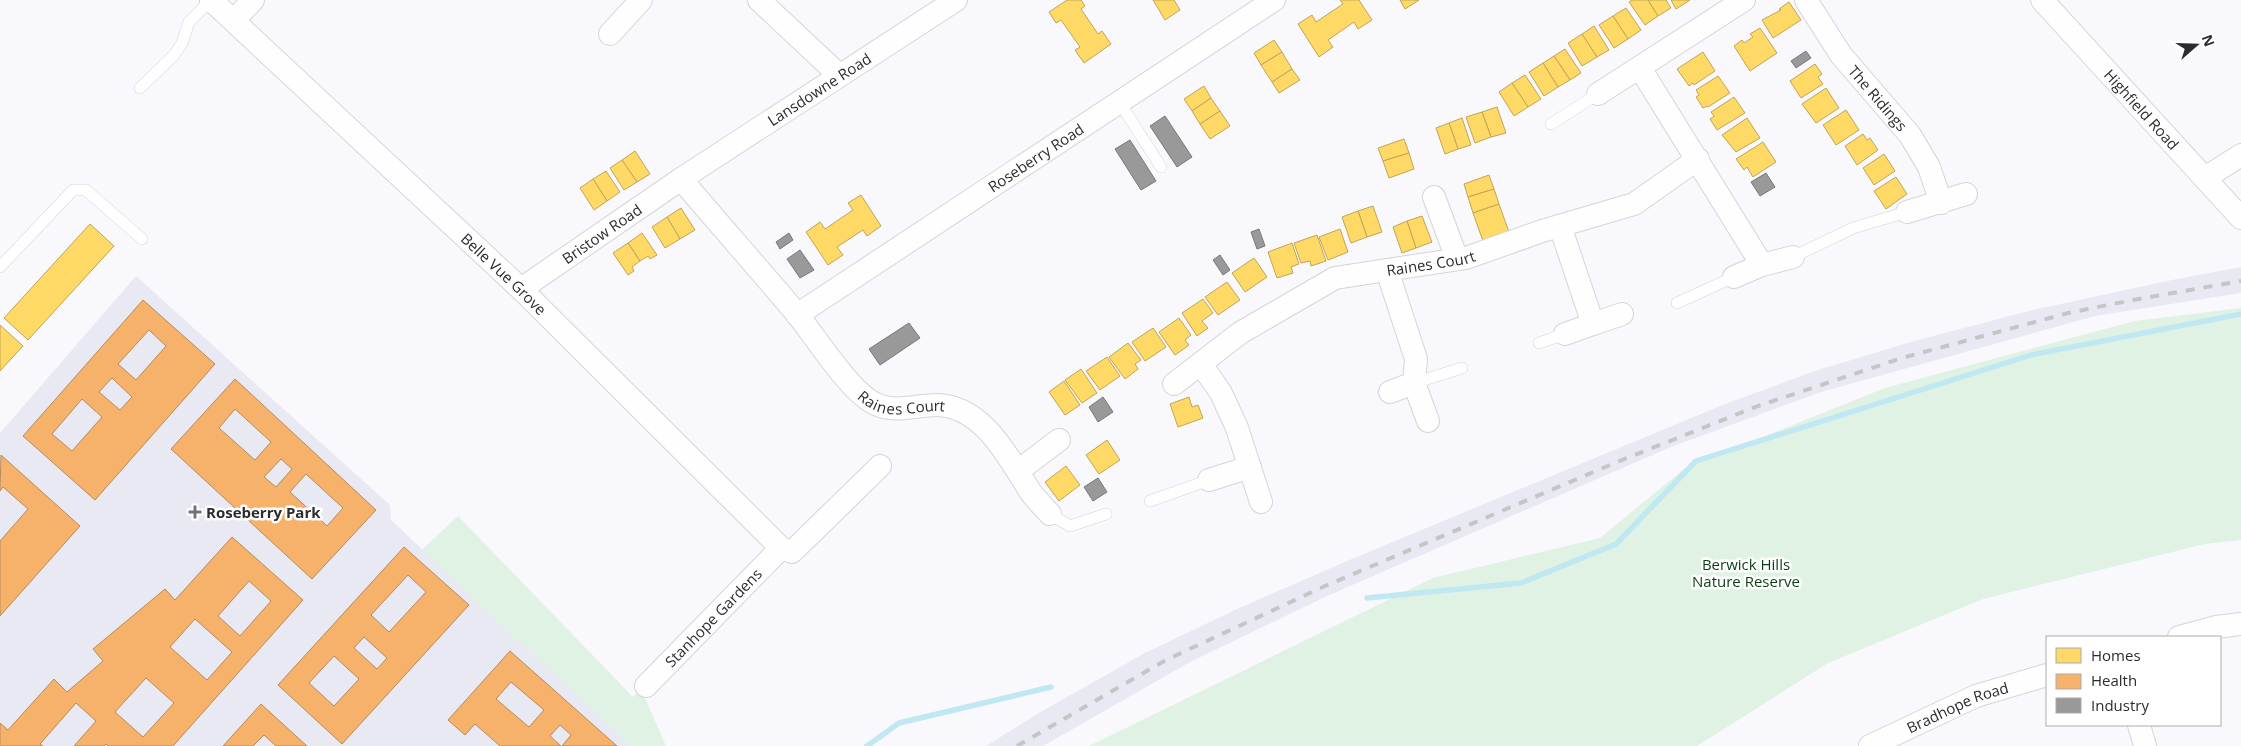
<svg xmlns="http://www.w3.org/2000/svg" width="2241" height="746" font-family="'Open Sans',sans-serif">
<rect width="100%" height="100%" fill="#f8f8fd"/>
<!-- built -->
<g fill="#e9e9f3">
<polygon points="2241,267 2241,293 2095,316 1821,392 1671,447 1327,596 1190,662 1043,746 986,746 1037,714 1145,653 1237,609 1354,558 1725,404 1818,370 1914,341 2033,310 2167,281"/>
<polygon points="136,276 390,505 391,520 631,746 0,746 0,433"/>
</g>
<!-- green -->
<g fill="#e0f2e3">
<polygon points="2241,308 2241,540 2205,544 1983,599 1828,663 1697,746 1089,746 1433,578 1600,538 1684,469 1885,388 2135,321"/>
<polygon points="458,516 633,697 641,689 666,746 631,746 422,550"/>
</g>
<!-- homes -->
<g fill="#ffd966" stroke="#c0a556">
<polygon points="1067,0 1081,0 1085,6 1081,9 1098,34 1102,31 1111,44 1084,63 1075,50 1080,47 1061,20 1056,23 1049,12"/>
<polygon points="1153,0 1174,0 1180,10 1165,20"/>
<polygon points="1340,0 1359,0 1372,20 1358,29 1354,22 1328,40 1333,47 1319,57 1298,24 1312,15 1316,22 1343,4"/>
<polygon points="1400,0 1419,0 1405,9"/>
<polygon points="1632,0 1648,0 1658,16 1645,25 1629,2"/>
<polygon points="1648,0 1666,0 1671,8 1658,16"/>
<polygon points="1671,0 1690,0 1676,9"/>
<polygon points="1789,2 1801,20 1773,38 1762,20 1781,10 1779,9"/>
<polygon points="1626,8 1641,30 1628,39 1613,16"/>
<polygon points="1613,16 1628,39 1614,48 1599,25"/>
<polygon points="1594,26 1609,50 1597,57 1582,34"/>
<polygon points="1760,28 1777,53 1750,71 1734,46 1742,40 1744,43 1753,37 1750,34"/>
<polygon points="1582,34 1597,57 1582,66 1568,43"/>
<polygon points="1274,40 1282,52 1261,65 1254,53"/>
<polygon points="1565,49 1581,73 1570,80 1554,56"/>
<polygon points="1282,52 1292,69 1272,82 1261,65"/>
<polygon points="1703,52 1715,71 1694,85 1693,83 1689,86 1677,69"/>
<polygon points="1554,56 1570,80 1558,87 1543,63"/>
<polygon points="1543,63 1558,87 1544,96 1529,72"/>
<polygon points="1815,64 1822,74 1818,77 1823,84 1801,98 1790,81"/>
<polygon points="1292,69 1300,80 1279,93 1272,82"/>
<polygon points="1525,75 1541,99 1528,107 1512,83"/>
<polygon points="1718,76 1730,93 1708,107 1707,106 1703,108 1696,97 1699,95 1696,90"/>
<polygon points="1512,83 1528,107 1514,116 1499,92"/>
<polygon points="1204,86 1211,98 1192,111 1184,99"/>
<polygon points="1826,88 1839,108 1816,123 1802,104"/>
<polygon points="1734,97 1745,113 1717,130 1710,119 1714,116 1711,112"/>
<polygon points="1211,98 1220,111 1200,124 1192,111"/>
<polygon points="1497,107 1506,133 1491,137 1482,112"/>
<polygon points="1846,110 1859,130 1836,145 1823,125"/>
<polygon points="1220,111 1230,126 1210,139 1200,124"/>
<polygon points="1482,112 1491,137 1475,143 1466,117"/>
<polygon points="1462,118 1471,145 1458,149 1449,123"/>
<polygon points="1747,118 1760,138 1736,152 1722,135"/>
<polygon points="1449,123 1458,149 1445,154 1436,128"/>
<polygon points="1863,134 1867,140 1870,138 1878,150 1857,165 1845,146"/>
<polygon points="1404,139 1409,153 1383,161 1378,148"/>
<polygon points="1763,142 1776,162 1753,177 1747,167 1744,170 1736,159"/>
<polygon points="635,151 650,174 637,182 622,160"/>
<polygon points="1409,153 1414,169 1389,178 1383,161"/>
<polygon points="1884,154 1895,171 1874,185 1863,168"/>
<polygon points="622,160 637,182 624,190 610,168"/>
<polygon points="606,171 620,192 607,201 593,179"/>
<polygon points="1489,175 1494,189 1468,197 1464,184"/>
<polygon points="1896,177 1907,194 1886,209 1874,191"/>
<polygon points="593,179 607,201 594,210 580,188"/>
<polygon points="1494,189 1499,204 1473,213 1468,197"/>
<polygon points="861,195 881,226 867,236 863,230 837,247 843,255 828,265 806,232 820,222 825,229 853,210 848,203"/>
<polygon points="1499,204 1509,232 1483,241 1473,213"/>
<polygon points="1373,206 1382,232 1367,237 1358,211"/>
<polygon points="681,208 695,230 680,239 667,217"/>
<polygon points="1358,211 1367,237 1351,243 1342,217"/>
<polygon points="1422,216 1432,242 1416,248 1407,221"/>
<polygon points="667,217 680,239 665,248 652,227"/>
<polygon points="1407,221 1416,248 1402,253 1393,227"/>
<polygon points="90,224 114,246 28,340 4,318"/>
<polygon points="1340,229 1348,252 1328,260 1319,237"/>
<polygon points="642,233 657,255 650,259 648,256 640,261 628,243"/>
<polygon points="1317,235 1326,261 1311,266 1310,261 1301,263 1294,243"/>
<polygon points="628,243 640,261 632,267 634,271 628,275 613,253"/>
<polygon points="1292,243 1299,264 1291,267 1293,273 1277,278 1268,252"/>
<polygon points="1254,258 1267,277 1245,292 1232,273"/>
<polygon points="1227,282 1240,300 1218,315 1205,297"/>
<polygon points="1203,299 1213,313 1202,321 1208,328 1197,336 1182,313"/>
<polygon points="1179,318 1191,335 1185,340 1189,345 1175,355 1159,332"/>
<polygon points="0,325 23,346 0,371"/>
<polygon points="1153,328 1166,347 1145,361 1132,342"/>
<polygon points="1128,343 1141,360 1135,364 1138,369 1125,379 1109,357"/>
<polygon points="1107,357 1120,376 1100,390 1086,371"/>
<polygon points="1081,369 1097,393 1082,403 1065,380"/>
<polygon points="1064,381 1080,405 1065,415 1049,392"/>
<polygon points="1189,397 1192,407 1198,405 1203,418 1178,427 1170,404"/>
<polygon points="1107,440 1120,460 1099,474 1086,455"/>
<polygon points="1066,466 1080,485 1059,501 1045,482"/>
</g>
<!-- health -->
<g fill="#f6b26b" stroke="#b98a59" fill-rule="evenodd">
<path d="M 143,300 L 215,364 L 95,500 L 23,436 ZM 149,330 L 166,346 L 136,380 L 118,364 ZM 112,378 L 132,397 L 120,410 L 99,392 ZM 82,399 L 102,417 L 72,451 L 52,434 Z"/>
<path d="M 235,379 L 376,510 L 312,579 L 171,449 ZM 235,409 L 271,442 L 255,460 L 219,428 ZM 281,459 L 292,469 L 276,487 L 264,477 ZM 306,474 L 343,508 L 327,526 L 290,492 Z"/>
<polygon points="1,455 80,526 0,616 0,541 28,509 3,487 0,491"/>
<path d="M 232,537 L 303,600 L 173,746 L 108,746 L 106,744 L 104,746 L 74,746 L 96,721 L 76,703 L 40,744 L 43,746 L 0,746 L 0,723 L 8,730 L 54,679 L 67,692 L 103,661 L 93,649 L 165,589 L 175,600 ZM 249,581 L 271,601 L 240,636 L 218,616 ZM 195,619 L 232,652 L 207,680 L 170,647 ZM 146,678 L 174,703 L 143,737 L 115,712 Z"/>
<path d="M 404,547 L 469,605 L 342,744 L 278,685 ZM 408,575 L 426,592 L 389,632 L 371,615 ZM 364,637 L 387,658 L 377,669 L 354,648 ZM 334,656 L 359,679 L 334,706 L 309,683 Z"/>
<path d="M 510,651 L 617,746 L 562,746 L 571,735 L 560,725 L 550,736 L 561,746 L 500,746 L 475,724 L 465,735 L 448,720 ZM 511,682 L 544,710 L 529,727 L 496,699 Z"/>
<polygon points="261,704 307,746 276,746 264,735 253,746 223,746"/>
</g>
<!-- industry -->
<g fill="#999" stroke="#787879">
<polygon points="1806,51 1811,58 1796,68 1791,61"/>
<polygon points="1165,116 1192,157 1177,167 1150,126"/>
<polygon points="1130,140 1156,181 1141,190 1115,149"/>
<polygon points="1766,173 1775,187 1760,196 1751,182"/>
<polygon points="1259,229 1265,246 1257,249 1251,232"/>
<polygon points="789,233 793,240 780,249 776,242"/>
<polygon points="800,250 814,270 800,278 787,259"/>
<polygon points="1220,255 1230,270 1223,275 1213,260"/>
<polygon points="909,323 920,338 880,365 869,349"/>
<polygon points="1103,397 1113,412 1098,422 1089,407"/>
<polygon points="1098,478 1107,492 1093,501 1084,487"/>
</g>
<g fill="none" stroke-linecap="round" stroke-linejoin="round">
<!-- stream -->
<g stroke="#c0e8f2" stroke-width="5.5">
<polyline points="1367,598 1521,583 1616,544 1696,461 2031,355 2241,314"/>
<polyline points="867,746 899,723 1051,687"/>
</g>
<defs>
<g id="lane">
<polyline points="140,88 174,55 182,43 189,22 211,0"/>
<polyline points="1120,103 1161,167"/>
<polyline points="1551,124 1598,94"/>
<polyline points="1793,257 1853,228 1907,212"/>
<polyline points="0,267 73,190 86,190 142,239"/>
<polyline points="1677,303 1734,277"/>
<polyline points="1539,343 1565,334"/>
<polyline points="1414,383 1462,368"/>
<polyline points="1150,501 1209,480"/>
<polyline points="1050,514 1070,526 1106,514"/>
</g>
<g id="street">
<path id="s1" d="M 211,0 L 521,289 L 781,548 L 792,552 L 880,466"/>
<polyline points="759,0 839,75"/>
<path id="s2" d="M 1806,0 L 1841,55 L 1910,135 L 1929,167 L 1941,203"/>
<path id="s3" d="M 2042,0 L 2241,218"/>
<polyline points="234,20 253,0"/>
<polyline points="610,34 641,0"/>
<polyline points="1640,68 1762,265"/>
<polyline points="1598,94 1744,0"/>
<polyline points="2205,178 2241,155"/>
<path id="s4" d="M 681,179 C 719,224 759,269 797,314 C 816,338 846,385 870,401 C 891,415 914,405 937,405 C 982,406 1007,455 1028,488 C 1034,498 1043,506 1050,514"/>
<polyline points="1434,197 1457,259"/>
<polyline points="1907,212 1966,194"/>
<polyline points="1560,226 1593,324 1622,314"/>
<polyline points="1387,270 1416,359 1414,383 1428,421"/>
<polyline points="1734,277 1762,265 1793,257"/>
<path id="s5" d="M 521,289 L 681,179 L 956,0"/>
<path id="s6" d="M 797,315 L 1274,0"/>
<polyline points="1565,334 1593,324"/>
<polyline points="1201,364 1221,393 1237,428 1261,502"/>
<path id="s7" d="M 1174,384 L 1240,333 L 1335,278 L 1466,258 L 1542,231 L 1634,204 L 1698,159"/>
<polyline points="1390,392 1414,383"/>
<polyline points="1018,471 1059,440"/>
<polyline points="1209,480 1250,467"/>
<polyline points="2179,637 2216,627 2241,624"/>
<path id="s8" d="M 646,686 L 781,548"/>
<polyline points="2139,725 2145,746"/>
<path id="s9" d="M 1870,746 L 1976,696 L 2047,675"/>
</g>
</defs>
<!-- lane casing -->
<use href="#lane" stroke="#d4d5d8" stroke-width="12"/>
<!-- street casing -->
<use href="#street" stroke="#d4d5d8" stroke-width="24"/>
<!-- lane -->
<use href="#lane" stroke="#fefeff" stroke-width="11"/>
<!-- street -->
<use href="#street" stroke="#fefeff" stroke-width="22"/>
<!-- rail -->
<polyline stroke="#c5c5c6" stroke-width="4" stroke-dasharray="9 9" stroke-linecap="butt" points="1017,746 1166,660 1325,586 1617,462 1758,406 1902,358 2068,313 2133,300 2241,281"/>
</g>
<!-- markers -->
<path fill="#737377" stroke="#fff" stroke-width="2" d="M192.5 504.5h5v5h5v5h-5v5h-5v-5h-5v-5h5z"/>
<g text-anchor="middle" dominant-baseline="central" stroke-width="5" stroke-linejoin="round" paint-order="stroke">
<!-- street labels -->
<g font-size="15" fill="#2c2c2f" stroke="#fff">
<text stroke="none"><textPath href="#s5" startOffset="359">Lansdowne Road</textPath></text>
<text stroke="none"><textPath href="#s2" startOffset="122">The Ridings</textPath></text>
<text stroke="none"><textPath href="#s3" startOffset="148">Highfield Road</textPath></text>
<text stroke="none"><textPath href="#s6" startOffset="286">Roseberry Road</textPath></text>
<text stroke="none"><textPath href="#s5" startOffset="98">Bristow Road</textPath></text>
<text stroke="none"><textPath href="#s7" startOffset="290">Raines Court</textPath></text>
<text stroke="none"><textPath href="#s1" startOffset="401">Belle Vue Grove</textPath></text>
<text stroke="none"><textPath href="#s4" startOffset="324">Raines Court</textPath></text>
<text stroke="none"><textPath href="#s8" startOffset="96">Stanhope Gardens</textPath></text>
<text stroke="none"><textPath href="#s9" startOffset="96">Bradhope Road</textPath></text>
</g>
<!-- poi labels -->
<g font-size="15" font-weight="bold" fill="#2c2c2f" stroke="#fff" text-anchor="start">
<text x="206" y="512">Roseberry Park</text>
</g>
<!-- park labels -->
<g font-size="15" fill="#0a3f12" stroke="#fff">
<text x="1746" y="564">Berwick Hills<tspan x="1746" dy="17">Nature Reserve</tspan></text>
</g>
</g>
<!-- legend -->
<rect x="2046" y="636" width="175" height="90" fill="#ffffff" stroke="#ababac"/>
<rect x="2056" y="648" width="25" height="15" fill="#ffd966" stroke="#ababac"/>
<text x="2091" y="661" font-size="15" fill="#2c2c2f">Homes</text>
<rect x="2056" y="674" width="25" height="15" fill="#f6b26b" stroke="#ababac"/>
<text x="2091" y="686" font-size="15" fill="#2c2c2f">Health</text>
<rect x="2056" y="698" width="25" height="15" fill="#999999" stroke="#ababac"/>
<text x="2091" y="711" font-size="15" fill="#2c2c2f">Industry</text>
<!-- north arrow -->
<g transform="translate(2196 45) rotate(70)" stroke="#ffffff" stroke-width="4" paint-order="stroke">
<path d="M0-4L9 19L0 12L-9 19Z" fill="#2c2c2f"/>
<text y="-8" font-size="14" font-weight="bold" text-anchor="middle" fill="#2c2c2f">N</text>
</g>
</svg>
